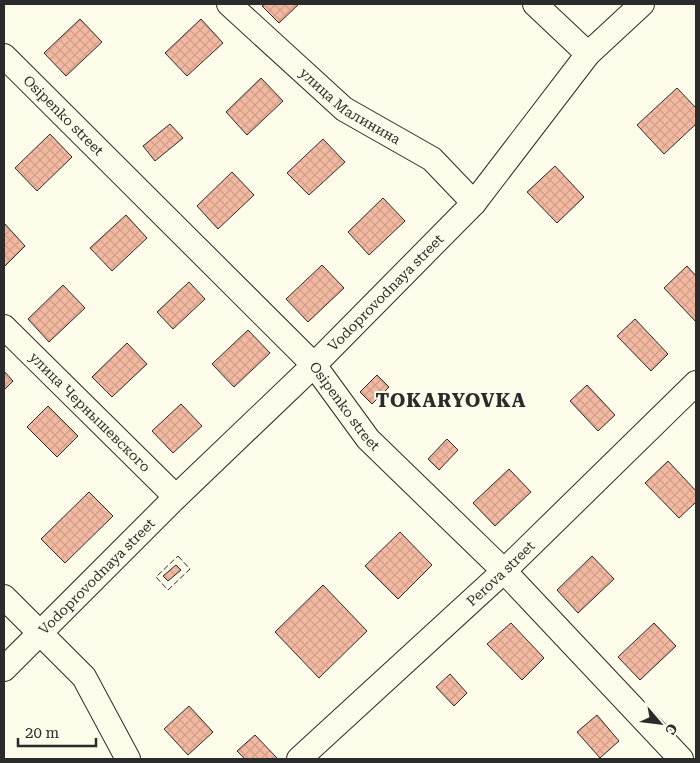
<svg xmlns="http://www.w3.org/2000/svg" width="700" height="763" font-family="'Roboto Serif',serif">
<defs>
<pattern id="building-cross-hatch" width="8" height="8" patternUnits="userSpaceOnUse" patternTransform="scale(1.25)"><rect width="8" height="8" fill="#f2b8a0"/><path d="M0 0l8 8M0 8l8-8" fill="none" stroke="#d09e8a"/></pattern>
</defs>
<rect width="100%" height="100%" fill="#fdfbea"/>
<!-- building -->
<g fill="url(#building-cross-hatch)" stroke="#2b2b2b">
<polygon points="265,4 299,4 279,23 262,6"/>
<polygon points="80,19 102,42 66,76 44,53"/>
<polygon points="201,19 223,43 187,76 165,53"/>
<polygon points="261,78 283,101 247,135 226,112"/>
<polygon points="677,88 696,108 696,124 664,154 637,125"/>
<polygon points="170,124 183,138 155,161 143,146"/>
<polygon points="50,134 72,157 37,191 15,168"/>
<polygon points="323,139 345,162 309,195 287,173"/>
<polygon points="555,166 584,197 557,223 527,192"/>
<polygon points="232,172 254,195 218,229 197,206"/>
<polygon points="383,198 405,221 369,255 348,232"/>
<polygon points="126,215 147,238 112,271 90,248"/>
<polygon points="4,223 25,246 4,267"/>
<polygon points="322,265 344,288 308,322 286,299"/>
<polygon points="687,266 696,276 696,322 664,288"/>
<polygon points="189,282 205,299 173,329 157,312"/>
<polygon points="63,285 85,308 49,342 28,319"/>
<polygon points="635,319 668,354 651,371 617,336"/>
<polygon points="248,330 270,353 234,387 212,364"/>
<polygon points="127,343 147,364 112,397 92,377"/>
<polygon points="4,371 13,381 4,390"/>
<polygon points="377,375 389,387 372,404 360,392"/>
<polygon points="587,385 615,415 598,431 570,401"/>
<polygon points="181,404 202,426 173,453 152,431"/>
<polygon points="48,406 78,436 57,457 27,427"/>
<polygon points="447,439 458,450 439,470 428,459"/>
<polygon points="668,461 696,491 696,502 679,518 645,483"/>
<polygon points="509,469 531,492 495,526 473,503"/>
<polygon points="89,492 113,516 65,563 41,539"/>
<polygon points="400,532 432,565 398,599 365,566"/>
<polygon points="592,556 614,579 578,613 557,590"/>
<polygon points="176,565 181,570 168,581 163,576"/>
<polygon points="323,585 367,631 319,678 275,632"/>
<polygon points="511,623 544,658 522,680 487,644"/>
<polygon points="654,623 676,646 640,680 618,657"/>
<polygon points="450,674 467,693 454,706 436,687"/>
<polygon points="189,706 213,732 188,755 164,729"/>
<polygon points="597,715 619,741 600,758 577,732"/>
<polygon points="255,735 277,758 276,759 245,759 237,751"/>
</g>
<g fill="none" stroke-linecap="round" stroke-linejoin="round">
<defs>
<g id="street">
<path id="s1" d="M 229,4 L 344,109 L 432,159 L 474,203"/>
<polyline points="535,4 588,54"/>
<path id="s2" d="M 4,56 L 314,365 L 368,439 L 504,571 L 681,759"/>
<path id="s3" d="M 4,327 L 176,497"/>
<polyline points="4,597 84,677 128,759"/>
<path id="s4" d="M 4,669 L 176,497 L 314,365 L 474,203 L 588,54 L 642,4"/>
<path id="s5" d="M 299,759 L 504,571 L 696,383"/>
</g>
</defs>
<!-- street casing -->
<use href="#street" stroke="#2b2b2b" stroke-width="26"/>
<!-- street -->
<use href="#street" stroke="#fdfbea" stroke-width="24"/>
<!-- fence -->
<polygon stroke="#2b2b2b" stroke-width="1" stroke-dasharray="6 2.5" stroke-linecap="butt" points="178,556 190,569 168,590 156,577"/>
</g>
<g text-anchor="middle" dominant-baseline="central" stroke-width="4" stroke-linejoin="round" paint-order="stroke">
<!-- street labels -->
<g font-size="14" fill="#2b2b2b" stroke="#fdfbea">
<text stroke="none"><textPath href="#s1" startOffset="159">улица Малинина</textPath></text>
<text stroke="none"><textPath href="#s2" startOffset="84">Osipenko street</textPath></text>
<text stroke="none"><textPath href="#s4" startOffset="536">Vodoprovodnaya street</textPath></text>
<text stroke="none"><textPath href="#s2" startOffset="489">Osipenko street</textPath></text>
<text stroke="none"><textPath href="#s3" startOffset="121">улица Чернышевского</textPath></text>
<text stroke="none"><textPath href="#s5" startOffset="274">Perova street</textPath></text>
<text stroke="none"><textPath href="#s4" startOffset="131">Vodoprovodnaya street</textPath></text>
</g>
<!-- district labels -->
<g font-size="19" font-weight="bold" letter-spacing="1" fill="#2b2b2b" stroke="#fdfbea">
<text x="451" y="400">TOKARYOVKA</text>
</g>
</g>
<!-- border -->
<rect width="700" height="763" fill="none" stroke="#2b2b2b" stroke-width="10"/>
<!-- north arrow -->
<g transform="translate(660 723) rotate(118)" stroke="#fdfbea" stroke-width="4" paint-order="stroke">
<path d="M0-4L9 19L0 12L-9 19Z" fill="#2b2b2b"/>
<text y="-8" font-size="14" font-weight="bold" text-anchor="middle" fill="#2b2b2b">С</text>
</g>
<!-- scale -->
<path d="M18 738v8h78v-8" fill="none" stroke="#2b2b2b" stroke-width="2.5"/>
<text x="25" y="738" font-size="15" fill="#2b2b2b" stroke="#fdfbea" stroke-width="4" paint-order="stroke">20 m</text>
</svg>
